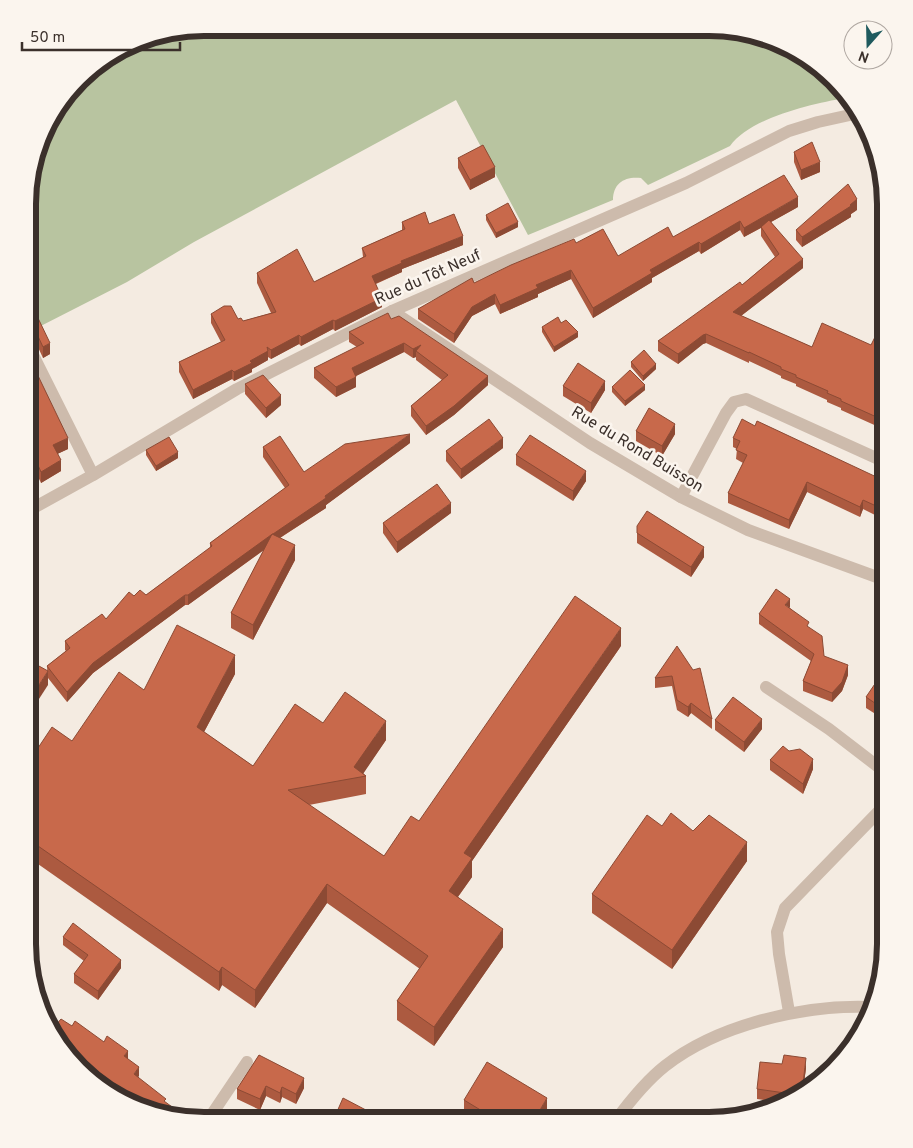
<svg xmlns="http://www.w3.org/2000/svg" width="913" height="1148" font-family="Overpass,sans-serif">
<rect width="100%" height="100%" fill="#f4ebe1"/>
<!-- green -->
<path fill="#b8c4a0" d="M 204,28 L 732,29 L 807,57 L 845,98 C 811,104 750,118 730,146 L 648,185 L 641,178 C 625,176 613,183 613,200 L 528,235 L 456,100 L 194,242 L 127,282 L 29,332 L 29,181 L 51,116 L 88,71 L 161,35 L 181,31 L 184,36 L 198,29 Z"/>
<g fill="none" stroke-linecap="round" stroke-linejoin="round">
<!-- minor -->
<g stroke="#cdbbac" stroke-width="12">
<polyline points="392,311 590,443 681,497 748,530 885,580"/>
<polyline points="29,347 93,475"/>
<polyline points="681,497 726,413 734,402 746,399 885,462"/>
<polyline points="766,687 829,729 885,772"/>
<polyline points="789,1012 779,954 777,932 785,908 885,805"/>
<polyline points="208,1120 247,1062"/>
<path d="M 616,1120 C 630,1101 646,1081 665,1066 C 717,1025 802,1005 868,1007"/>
</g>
<!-- tertiary -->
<polyline stroke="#cdbbac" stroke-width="12" points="28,511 93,475 237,389 392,311 686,183 789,131 818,122 859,113"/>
</g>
<!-- wall -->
<g fill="#ac5a40">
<polygon points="794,152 820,172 801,180 794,162"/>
<polygon points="458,158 495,177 470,190 458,168"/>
<polygon points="798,207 771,222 803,268 741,316 812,347 871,345 883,341 885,335 885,419 881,428 841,410 841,408 827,402 827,400 796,386 796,384 781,378 781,376 749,361 749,363 706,343 703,344 678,364 658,351 658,341 742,285 775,257 761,236 761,228 744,237 740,230 701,254 699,251 652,278 652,282 593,318 571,279 538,294 538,297 500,314 495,304 472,316 454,343 418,319 418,309 474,283 576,243 618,256 673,237"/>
<polygon points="857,210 851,214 851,217 802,247 796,240 796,230"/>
<polygon points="486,215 518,227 496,238 486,220"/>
<polygon points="402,222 429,224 463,245 402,269 402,272 376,284 382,307 335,331 333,329 301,346 299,344 271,359 268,357 268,360 252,369 252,372 234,381 232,379 193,399 179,372 179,362 221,342 211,323 211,314 243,321 271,313 257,283 257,273 314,282 363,257 362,248 402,230"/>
<polygon points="391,319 488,385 454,415 426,435 411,416 411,406 442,380 416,360 416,357 413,358 404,352 356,376 356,387 336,397 314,378 314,368 357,347 349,342 349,332"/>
<polygon points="29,321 50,354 43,358 36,343 30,339 29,340"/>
<polygon points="561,323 578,337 554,352 542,332 542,327"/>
<polygon points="29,353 29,357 68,449 57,454 61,471 41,483 28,456"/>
<polygon points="631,362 656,369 643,381 631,367"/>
<polygon points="245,384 281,405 266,418 245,394"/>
<polygon points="563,386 605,390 591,413 563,396"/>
<polygon points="612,387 645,390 625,406 612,392"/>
<polygon points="636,431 675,434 662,456 636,441"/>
<polygon points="733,438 885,481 885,520 863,509 860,517 807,492 789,529 728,503 728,493 743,463 736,459 737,449 733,447"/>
<polygon points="410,443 326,505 326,508 280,538 295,560 253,640 231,628 231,613 264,550 188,605 185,605 93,673 67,702 48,678 48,685 47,666 66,651 65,650 65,641 106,619 134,596 146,595 210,548 210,543 285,488 263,457 263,447 304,472"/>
<polygon points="503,448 461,479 446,461 446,451"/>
<polygon points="146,450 178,458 156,471 146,455"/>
<polygon points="516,455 586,481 573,501 516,465"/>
<polygon points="451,513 397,553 383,533 383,523"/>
<polygon points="637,526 704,557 691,577 637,543"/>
<polygon points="790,608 809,628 824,656 848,675 842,691 832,702 803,691 803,681 811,661 759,624 759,614"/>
<polygon points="621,646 472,861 472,877 458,897 503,947 434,1046 397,1020 397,1001 420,969 327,903 255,1008 222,985 219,991 28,857 28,763 72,741 144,690 235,674 204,732 253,766 323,723 386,740 363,773 366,776 366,794 309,805 384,856 419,821"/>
<polygon points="693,670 712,719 712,729 691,713 688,717 677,710 672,686 655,688 655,678"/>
<polygon points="885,678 885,720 866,708 866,697"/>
<polygon points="715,720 762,729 744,752 715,730"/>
<polygon points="770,760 813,769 803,794 770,770"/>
<polygon points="662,826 693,831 747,861 672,969 592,913 592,894"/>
<polygon points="63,937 121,968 98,1000 74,983 74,974 84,961 63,945"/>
<polygon points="259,1055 304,1088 296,1104 282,1097 280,1103 266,1096 260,1110 237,1099 237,1089"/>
<polygon points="782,1064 806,1068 803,1091 797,1097 779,1102 757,1099 757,1089"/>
<polygon points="464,1100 547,1112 543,1120 475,1120 464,1113"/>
<polygon points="336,1114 385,1120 336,1120"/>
</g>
<!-- shaded-wall -->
<g fill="#8c4a34">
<polygon points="820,162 820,172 801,180 801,170"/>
<polygon points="495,167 495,177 470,190 470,180"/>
<polygon points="798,197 798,207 744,237 744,228"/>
<polygon points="857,199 857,210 851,214 851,217 802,247 802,237"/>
<polygon points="740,221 740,230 701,254 701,244"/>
<polygon points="518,222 518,227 496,238 496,233"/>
<polygon points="463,236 463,245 402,269 402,272 372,285 372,276 401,261"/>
<polygon points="699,242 699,251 652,278 652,282 593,318 593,308 650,270"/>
<polygon points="803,259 803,268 733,322 733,312"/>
<polygon points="571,270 571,279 538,294 538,297 500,314 500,305 536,285"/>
<polygon points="495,294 495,304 472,316 454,343 454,334 472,307"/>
<polygon points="382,298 382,307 335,331 335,321"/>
<polygon points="333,320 333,329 301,346 301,337"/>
<polygon points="29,328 30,328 30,339 29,340"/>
<polygon points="578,332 578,337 554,352 554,347"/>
<polygon points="706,334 706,343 703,344 678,364 678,354 703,335"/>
<polygon points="299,335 299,344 271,359 271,350"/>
<polygon points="50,343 50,354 43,358 43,347"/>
<polygon points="404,343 404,352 352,378 352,368"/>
<polygon points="421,345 416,351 416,357 413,358 413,349"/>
<polygon points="268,351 268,360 252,369 252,372 234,381 234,372 250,361"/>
<polygon points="656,364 656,369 643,381 643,376"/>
<polygon points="232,370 232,379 193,399 193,390"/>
<polygon points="488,376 488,385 454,415 426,435 426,426"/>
<polygon points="356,377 356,387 336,397 336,387"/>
<polygon points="605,381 605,390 591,413 591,403"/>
<polygon points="645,385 645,390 625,406 625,401"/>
<polygon points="281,395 281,405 266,418 266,408"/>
<polygon points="885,409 885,419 881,428 881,419"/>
<polygon points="675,424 675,434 662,456 662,446"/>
<polygon points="410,434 410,443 326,505 326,508 284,535 188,605 188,595"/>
<polygon points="68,438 68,449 53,456 53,445"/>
<polygon points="503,438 503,448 461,479 461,469"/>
<polygon points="178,452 178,458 156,471 156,466"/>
<polygon points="61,460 61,471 41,483 41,472"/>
<polygon points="586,471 586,481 573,501 573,491"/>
<polygon points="807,482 807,492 789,529 789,520"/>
<polygon points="863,500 863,509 860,517 860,507"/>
<polygon points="451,503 451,513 397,553 397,542"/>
<polygon points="295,545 295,560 253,640 253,625"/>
<polygon points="704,547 704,557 691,577 691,567"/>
<polygon points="185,595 185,605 93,673 67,702 67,692 93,663"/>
<polygon points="790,599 790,608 785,605"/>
<polygon points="621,628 621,646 472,861 472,877 449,909 449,891 464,853"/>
<polygon points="235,655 235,674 197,745 197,727"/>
<polygon points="848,665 848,675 842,691 832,702 832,693"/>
<polygon points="48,671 48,685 28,716 28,702"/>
<polygon points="691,703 691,713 688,717 688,707"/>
<polygon points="762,719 762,729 744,752 744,742"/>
<polygon points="386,721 386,740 361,777 354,767"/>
<polygon points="813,759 813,769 803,794 803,784"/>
<polygon points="747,842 747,861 672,969 672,950"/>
<polygon points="327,884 327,903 255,1008 255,990"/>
<polygon points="503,929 503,947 434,1046 434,1027"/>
<polygon points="121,960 121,968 98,1000 98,991"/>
<polygon points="222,967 222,985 219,991 219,972"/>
<polygon points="128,1051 128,1060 124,1056"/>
<polygon points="806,1058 806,1068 803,1091 802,1092"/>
<polygon points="139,1067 139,1076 134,1084 134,1074"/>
<polygon points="304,1078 304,1088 296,1104 296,1094"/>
<polygon points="266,1086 266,1096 260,1110 260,1099"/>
<polygon points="282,1087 282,1097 280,1103 280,1093"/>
<polygon points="547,1098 547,1112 543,1120 534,1120"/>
</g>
<!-- building -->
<g fill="#c8694b" stroke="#8c4a34">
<polygon points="812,142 820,162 801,170 794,152"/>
<polygon points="483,145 495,167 470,180 458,158"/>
<polygon points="784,175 798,197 744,228 740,221 701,244 699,242 650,270 652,273 593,308 571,270 536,285 538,288 500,305 495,294 472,307 454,334 418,309 472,278 474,283 511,265 574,239 576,243 603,229 618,256 668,227 673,237"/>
<polygon points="848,184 857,199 850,205 851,206 802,237 796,230"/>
<polygon points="508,203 518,222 496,233 486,215"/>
<polygon points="425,212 429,224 454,214 463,236 401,261 402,263 372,276 382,298 335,321 333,320 301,337 299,335 271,350 267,347 268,351 250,361 252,363 234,372 232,370 193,390 179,362 225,340 211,314 224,306 231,306 238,319 241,318 243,321 276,312 257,273 297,249 314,282 366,256 362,248 405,229 402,222"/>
<polygon points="769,220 803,259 733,312 812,347 822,323 871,345 875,337 883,341 885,335 885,409 881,419 841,401 841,399 827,393 828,391 796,377 796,375 781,369 781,367 749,352 749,353 706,334 703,335 678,354 658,341 740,282 742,285 779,254 761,227"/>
<polygon points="388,313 391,319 399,316 488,376 454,406 426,426 411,406 448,375 416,351 421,345 413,349 404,343 352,368 356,377 336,387 314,368 364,343 349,332"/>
<polygon points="37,316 50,343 43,347 36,332 30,328 29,328 29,321"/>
<polygon points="558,317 561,323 566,320 578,332 554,347 542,327"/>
<polygon points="644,350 656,364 643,376 631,362"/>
<polygon points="29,357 68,438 53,445 61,460 41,472 29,445"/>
<polygon points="578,363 605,381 591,403 563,386"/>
<polygon points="630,370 645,385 625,401 612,387"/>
<polygon points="263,375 281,395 266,408 245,384"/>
<polygon points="649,408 675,424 662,446 636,431"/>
<polygon points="489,419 503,438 461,469 446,451"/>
<polygon points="742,419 755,426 757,421 885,481 885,510 863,500 860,507 807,482 789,520 728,493 747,455 736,450 740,441 733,438"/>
<polygon points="410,434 325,496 326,498 273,534 272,534 271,535 188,595 185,595 93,663 67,692 47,666 70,648 65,641 102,614 106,619 129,592 134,596 140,590 146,595 212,546 210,543 289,485 263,447 280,436 304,472 345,444"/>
<polygon points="530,435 586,471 573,491 516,455"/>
<polygon points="169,437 178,452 156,466 146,450"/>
<polygon points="437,484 451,503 397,542 383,523"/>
<polygon points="647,511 704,547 691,567 637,533 637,526"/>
<polygon points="272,534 295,545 253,625 231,613"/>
<polygon points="776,589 790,599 785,605 809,622 807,626 822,636 824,656 848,665 842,682 832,693 803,681 814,654 759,614"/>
<polygon points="575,596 621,628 464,853 472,858 449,891 503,929 434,1027 397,1001 428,956 327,884 255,990 222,967 219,972 28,839 28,763 52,727 72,741 119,672 144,690 177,625 235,655 197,727 253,766 295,704 323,723 345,692 386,721 354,767 366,776 288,790 384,856 411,816 419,821"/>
<polygon points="677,646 693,670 700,668 712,719 691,703 688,707 677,700 672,676 655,678"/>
<polygon points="28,660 48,671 28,702"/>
<polygon points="881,675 885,678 885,710 866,697"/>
<polygon points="733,697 762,719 744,742 715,720"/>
<polygon points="783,746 789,751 800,749 813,759 803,784 770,760"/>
<polygon points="671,813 693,831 709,815 747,842 672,950 592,894 647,815 662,826"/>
<polygon points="73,923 121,960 98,991 74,974 88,955 63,937"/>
<polygon points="47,1018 55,1026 61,1019 72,1026 75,1021 104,1042 107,1036 128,1051 124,1056 139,1067 134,1074 166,1099 164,1101 187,1118 106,1091 51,1032"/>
<polygon points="841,1048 848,1049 840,1056"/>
<polygon points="259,1055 304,1078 296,1094 282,1087 280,1093 266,1086 260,1099 237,1089"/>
<polygon points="784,1055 806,1058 802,1092 799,1095 757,1089 760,1062 782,1064"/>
<polygon points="487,1062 547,1098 534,1120 497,1120 464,1100"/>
<polygon points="343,1098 385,1120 349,1120 336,1114"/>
</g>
<g text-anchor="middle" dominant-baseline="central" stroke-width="5" stroke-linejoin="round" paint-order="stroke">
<!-- street labels -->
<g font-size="16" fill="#3b302b" stroke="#fbf5ee">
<text transform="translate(428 278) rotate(-24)">Rue du Tôt Neuf</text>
<text transform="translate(637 450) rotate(31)">Rue du Rond Buisson</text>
</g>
</g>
<!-- crop -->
<path d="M0 0H913V1148H0ZM204 36H709A168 168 0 0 1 877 204V944A168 168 0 0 1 709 1112H204A168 168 0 0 1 36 944V204A168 168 0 0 1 204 36Z" fill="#fbf5ee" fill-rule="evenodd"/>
<path fill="none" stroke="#3b302b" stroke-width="6" d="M204 36H709A168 168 0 0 1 877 204V944A168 168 0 0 1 709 1112H204A168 168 0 0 1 36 944V204A168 168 0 0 1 204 36Z"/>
<!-- north arrow -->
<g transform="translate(868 45) rotate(200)"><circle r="24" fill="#fbf5ee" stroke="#aea6a0"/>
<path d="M0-4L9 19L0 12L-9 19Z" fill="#1f5a5e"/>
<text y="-8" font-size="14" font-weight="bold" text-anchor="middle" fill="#3b302b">N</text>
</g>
<!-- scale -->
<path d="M22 42v8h158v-8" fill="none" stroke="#3b302b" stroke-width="2.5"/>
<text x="30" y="42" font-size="15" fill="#3b302b" stroke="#fbf5ee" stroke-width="4" paint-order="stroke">50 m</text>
</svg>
